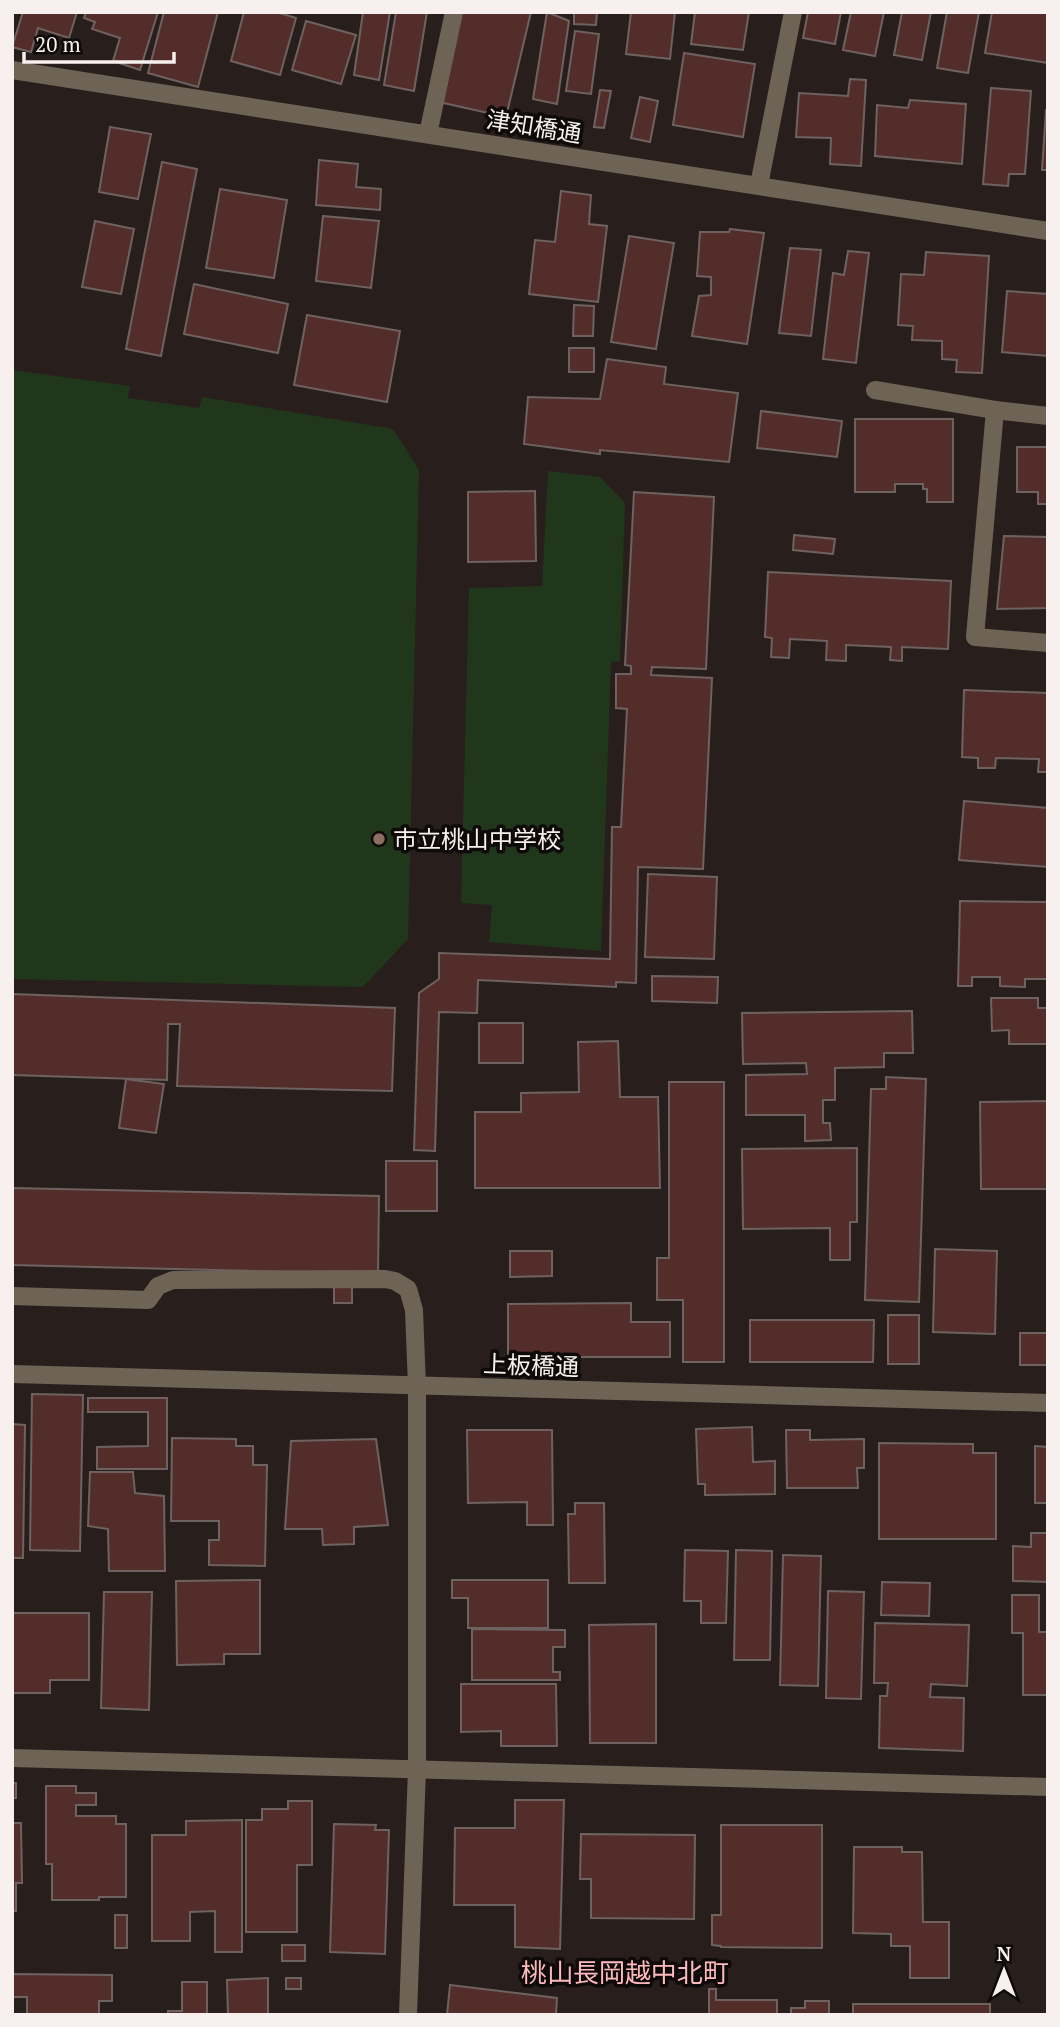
<svg xmlns="http://www.w3.org/2000/svg" width="1060" height="2027" font-family="'PT Serif','Noto Sans JP',serif">
<rect width="100%" height="100%" fill="#281f1c"/>
<!-- green -->
<g fill="#21371c">
<polygon points="12,370 130,386 128,398 199,408 202,397 393,429 419,470 408,939 363,987 12,979"/>
<polygon points="548,471 600,477 625,503 620,661 611,662 601,951 489,942 492,905 461,903 469,588 542,586"/>
</g>
<!-- building -->
<g fill="#532d2a" stroke="#6e6261" stroke-width="2">
<polygon points="23,12 77,12 69,38 38,28 31,52 12,47"/>
<polygon points="86,12 158,12 140,70 113,61 120,38 92,29 95,22 84,18"/>
<polygon points="164,12 218,12 198,87 148,73"/>
<polygon points="244,12 276,12 296,18 280,75 231,61"/>
<polygon points="363,12 390,12 379,80 354,75"/>
<polygon points="396,12 427,12 414,91 384,85"/>
<polygon points="460,12 531,12 506,117 439,102"/>
<polygon points="547,12 569,21 557,104 533,99"/>
<polygon points="574,12 597,12 596,25 574,24"/>
<polygon points="631,12 675,12 670,59 626,54"/>
<polygon points="695,12 749,12 743,50 691,44"/>
<polygon points="808,12 841,12 835,44 803,38"/>
<polygon points="851,12 884,12 875,56 843,50"/>
<polygon points="902,12 931,12 922,60 894,55"/>
<polygon points="947,12 979,12 968,73 937,68"/>
<polygon points="992,12 1048,12 1048,63 985,53"/>
<polygon points="306,21 356,35 341,84 292,70"/>
<polygon points="575,31 599,34 591,94 566,91"/>
<polygon points="684,53 755,64 743,137 673,125"/>
<polygon points="850,79 866,80 861,166 830,164 831,138 796,137 799,93 848,96"/>
<polygon points="991,88 1031,91 1025,174 1009,174 1008,186 983,184"/>
<polygon points="600,90 611,91 604,128 594,127"/>
<polygon points="640,97 658,101 650,142 631,138"/>
<polygon points="910,100 966,104 962,164 875,156 877,105 908,108"/>
<polygon points="1046,110 1048,110 1048,170 1042,170"/>
<polygon points="110,127 151,134 138,199 99,192"/>
<polygon points="319,160 358,164 356,187 381,189 380,210 316,205"/>
<polygon points="162,162 197,169 161,356 126,349"/>
<polygon points="220,189 287,200 274,278 206,268"/>
<polygon points="561,191 591,195 589,224 607,226 598,302 529,294 535,240 555,242"/>
<polygon points="323,216 379,221 371,288 316,281"/>
<polygon points="95,221 134,229 121,294 82,287"/>
<polygon points="730,229 764,233 747,344 692,336 699,296 711,295 711,277 697,276 700,232 729,232"/>
<polygon points="629,236 674,243 656,349 611,342"/>
<polygon points="790,248 821,250 811,336 779,333"/>
<polygon points="848,251 869,253 856,363 823,359 833,273 844,275"/>
<polygon points="926,252 989,256 982,373 956,372 957,360 942,359 942,341 912,340 913,326 898,325 901,274 924,275"/>
<polygon points="194,284 288,304 278,353 184,334"/>
<polygon points="1007,291 1048,294 1048,356 1002,352"/>
<polygon points="574,305 594,306 593,336 573,336"/>
<polygon points="307,315 400,331 387,402 294,385"/>
<rect x="569" y="348" width="25" height="24"/>
<polygon points="607,359 666,367 664,384 738,393 729,462 600,450 600,454 524,444 528,397 600,399"/>
<polygon points="761,411 842,421 837,457 757,448"/>
<polygon points="855,419 953,419 953,502 927,502 927,489 923,489 923,484 895,484 895,492 855,492"/>
<polygon points="1017,447 1048,447 1048,504 1038,504 1038,492 1017,492"/>
<polygon points="535,491 536,561 468,562 468,492"/>
<polygon points="634,492 714,497 706,669 652,667 651,675 712,678 703,869 638,867 636,983 616,982 616,987 478,980 477,1013 439,1012 435,1151 414,1150 419,993 439,979 439,953 610,959 612,827 621,827 627,709 616,708 616,674 631,674 631,666 625,665"/>
<polygon points="794,535 835,539 833,554 793,550"/>
<polygon points="1004,536 1048,537 1048,608 997,609"/>
<polygon points="768,572 951,581 948,649 902,647 902,661 890,660 891,647 846,645 846,661 826,660 827,641 790,639 789,658 771,657 772,638 765,637"/>
<polygon points="964,690 1048,693 1048,772 1038,772 1039,759 996,758 995,768 978,768 978,758 962,757"/>
<polygon points="964,801 1048,808 1048,867 959,860"/>
<polygon points="648,874 717,877 714,959 645,957"/>
<polygon points="960,901 1048,902 1048,979 1025,979 1025,987 1000,986 1000,977 972,977 972,986 958,986"/>
<polygon points="652,976 718,977 717,1003 652,1001"/>
<polygon points="12,994 395,1008 392,1091 177,1086 180,1024 168,1024 167,1080 12,1075"/>
<polygon points="991,998 1038,998 1038,1008 1048,1008 1048,1044 1009,1044 1009,1030 992,1031"/>
<polygon points="912,1011 913,1053 884,1053 884,1067 835,1068 835,1100 823,1100 823,1123 830,1123 831,1140 805,1141 805,1115 746,1115 746,1075 807,1074 806,1063 743,1064 742,1013"/>
<rect x="479" y="1023" width="44" height="40"/>
<polygon points="618,1041 620,1097 658,1097 660,1188 475,1188 475,1112 521,1112 521,1093 579,1092 578,1042"/>
<polygon points="886,1077 926,1079 919,1302 865,1300 871,1089 886,1089"/>
<polygon points="126,1079 164,1084 156,1133 119,1128"/>
<polygon points="669,1082 724,1082 724,1362 683,1362 683,1300 657,1300 657,1258 669,1258"/>
<polygon points="1048,1101 1048,1189 981,1189 980,1102"/>
<polygon points="857,1148 857,1222 850,1222 850,1260 830,1260 830,1228 743,1229 742,1149"/>
<rect x="386" y="1161" width="51" height="50"/>
<polygon points="12,1188 379,1196 378,1274 12,1265"/>
<polygon points="935,1249 997,1251 995,1334 933,1332"/>
<polygon points="510,1251 552,1251 552,1276 510,1277"/>
<rect x="334" y="1284" width="18" height="19"/>
<polygon points="631,1303 631,1322 670,1322 670,1357 508,1357 508,1304"/>
<rect x="888" y="1315" width="31" height="49"/>
<polygon points="750,1320 874,1320 873,1362 750,1362"/>
<rect x="1020" y="1333" width="28" height="32"/>
<polygon points="32,1394 83,1395 80,1551 30,1550"/>
<polygon points="88,1398 167,1398 167,1469 97,1469 97,1447 148,1446 148,1412 88,1412"/>
<polygon points="12,1424 25,1425 23,1558 12,1558"/>
<polygon points="752,1427 753,1462 775,1461 775,1494 705,1495 705,1484 698,1484 696,1429"/>
<polygon points="467,1430 552,1430 553,1525 527,1525 527,1502 468,1503"/>
<polygon points="786,1430 810,1430 810,1440 864,1439 864,1468 857,1468 858,1488 787,1488"/>
<polygon points="172,1438 236,1439 236,1446 253,1446 253,1465 267,1465 265,1566 209,1565 209,1540 219,1540 219,1521 171,1521"/>
<polygon points="376,1439 388,1525 354,1527 354,1544 323,1545 322,1529 285,1529 291,1441"/>
<polygon points="879,1443 973,1444 973,1453 996,1453 996,1539 879,1539"/>
<polygon points="1035,1446 1048,1447 1048,1503 1035,1503"/>
<polygon points="90,1472 133,1472 135,1493 164,1496 165,1571 109,1571 108,1529 88,1526"/>
<polygon points="575,1503 604,1503 605,1583 569,1583 568,1514 575,1514"/>
<polygon points="1031,1533 1048,1533 1048,1582 1013,1581 1013,1546 1031,1547"/>
<polygon points="685,1550 728,1551 726,1623 701,1623 701,1601 684,1601"/>
<polygon points="736,1550 772,1551 770,1660 734,1660"/>
<polygon points="783,1555 821,1556 818,1686 780,1685"/>
<polygon points="260,1580 260,1654 224,1654 224,1664 177,1665 176,1581"/>
<polygon points="452,1580 548,1580 548,1628 468,1628 468,1598 452,1598"/>
<polygon points="882,1582 930,1583 929,1616 881,1615"/>
<polygon points="828,1591 864,1592 861,1699 826,1698"/>
<polygon points="104,1592 152,1592 149,1710 101,1708"/>
<polygon points="1012,1595 1039,1595 1039,1632 1048,1632 1048,1695 1023,1695 1023,1633 1012,1633"/>
<polygon points="12,1613 89,1613 89,1680 50,1680 50,1693 12,1693"/>
<polygon points="875,1623 969,1625 967,1686 931,1684 930,1697 964,1698 963,1751 879,1748 880,1696 887,1696 888,1683 874,1683"/>
<polygon points="656,1624 656,1743 590,1743 589,1625"/>
<polygon points="472,1629 565,1630 565,1647 553,1647 553,1672 560,1672 560,1680 472,1680"/>
<polygon points="461,1684 556,1684 557,1746 501,1746 501,1731 461,1732"/>
<rect x="12" y="1783" width="4" height="15"/>
<polygon points="46,1786 76,1786 76,1793 96,1793 96,1805 76,1805 76,1816 116,1816 116,1824 126,1824 126,1897 99,1897 99,1900 52,1900 52,1864 46,1864"/>
<polygon points="515,1800 564,1800 560,1949 515,1947 515,1905 454,1905 455,1828 515,1828"/>
<polygon points="288,1801 312,1801 312,1865 297,1865 297,1932 246,1932 246,1820 262,1820 262,1809 288,1809"/>
<polygon points="242,1820 242,1952 215,1952 215,1911 190,1912 190,1941 152,1941 152,1835 186,1835 186,1821"/>
<polygon points="12,1823 21,1823 22,1883 16,1883 16,1911 12,1911"/>
<polygon points="334,1824 376,1825 375,1830 389,1830 385,1954 330,1952"/>
<polygon points="721,1825 822,1825 822,1948 721,1947 721,1946 712,1945 712,1915 721,1915"/>
<polygon points="581,1834 695,1835 694,1919 591,1918 591,1879 580,1879"/>
<polygon points="854,1847 902,1847 902,1852 922,1852 923,1922 949,1922 949,1978 910,1978 910,1946 891,1946 891,1934 853,1933"/>
<rect x="115" y="1915" width="12" height="33"/>
<rect x="282" y="1945" width="23" height="16"/>
<polygon points="12,1974 112,1975 112,2001 99,2001 99,2015 27,2015 27,1997 12,1997"/>
<polygon points="268,1978 268,2015 228,2015 227,1980"/>
<rect x="286" y="1978" width="15" height="11"/>
<polygon points="182,1982 207,1982 207,2015 168,2015 168,2011 182,2011"/>
<polygon points="450,1985 557,1998 556,2015 447,2015"/>
<polygon points="709,1989 716,1989 716,2000 777,2000 777,2015 709,2015"/>
<polygon points="805,2001 829,2001 829,2015 791,2015 791,2008 805,2008"/>
<rect x="853" y="2004" width="137" height="11"/>
</g>
<g fill="none" stroke-linecap="round" stroke-linejoin="round">
<!-- service -->
<g stroke="#6e6456" stroke-width="18">
<polyline points="428,134 454,12"/>
<polyline points="759,185 793,12"/>
<polyline points="875,390 995,410 1048,416"/>
<polyline points="995,410 975,637 1048,643"/>
<polyline points="12,1296 148,1300 158,1286 173,1280 385,1279 395,1281 408,1289 414,1310 417,1386"/>
</g>
<!-- minor -->
<g stroke="#6e6456" stroke-width="18">
<polyline points="12,70 1048,231"/>
<polyline points="12,1758 1048,1787"/>
<polyline points="408,2015 417,1769 417,1386"/>
</g>
<!-- tertiary -->
<polyline stroke="#6e6456" stroke-width="18" points="12,1374 1048,1403"/>
</g>
<!-- markers -->
<circle fill="#8d6e63" stroke="#0e0a09" stroke-width="2.5" cx="379" cy="839" r="7"/>
<g text-anchor="middle" dominant-baseline="central" stroke-width="7" stroke-linejoin="round" paint-order="stroke">
<!-- street labels -->
<g font-size="24" fill="#f7f0ee" stroke="#0e0a09">
<text transform="translate(534 126) rotate(9)">津知橋通</text>
<text transform="translate(531 1365) rotate(2)">上板橋通</text>
</g>
<!-- poi labels -->
<g font-size="24" fill="#f7f0ee" stroke="#0e0a09" text-anchor="start">
<text x="393" y="839">市立桃山中学校</text>
</g>
<!-- neighbourhood labels -->
<g font-size="26" fill="#fdb9bb" stroke="#0e0a09">
<text x="625" y="1972">桃山長岡越中北町</text>
</g>
</g>
<!-- border -->
<rect width="1060" height="2027" fill="none" stroke="#f7f0ee" stroke-width="28"/>
<!-- north arrow -->
<g transform="translate(1004 1971)" stroke="#0e0a09" stroke-width="5" paint-order="stroke">
<path d="M0-5L12 26L0 18L-12 26Z" fill="#f7f0ee"/>
<text y="-10" font-size="19" font-weight="bold" text-anchor="middle" fill="#f7f0ee">N</text>
</g>
<!-- scale -->
<path d="M24 52v10h150v-10" fill="none" stroke="#f7f0ee" stroke-width="3.5"/>
<text x="35" y="52" font-size="21" fill="#f7f0ee" stroke="#0e0a09" stroke-width="5" paint-order="stroke">20 m</text>
</svg>
